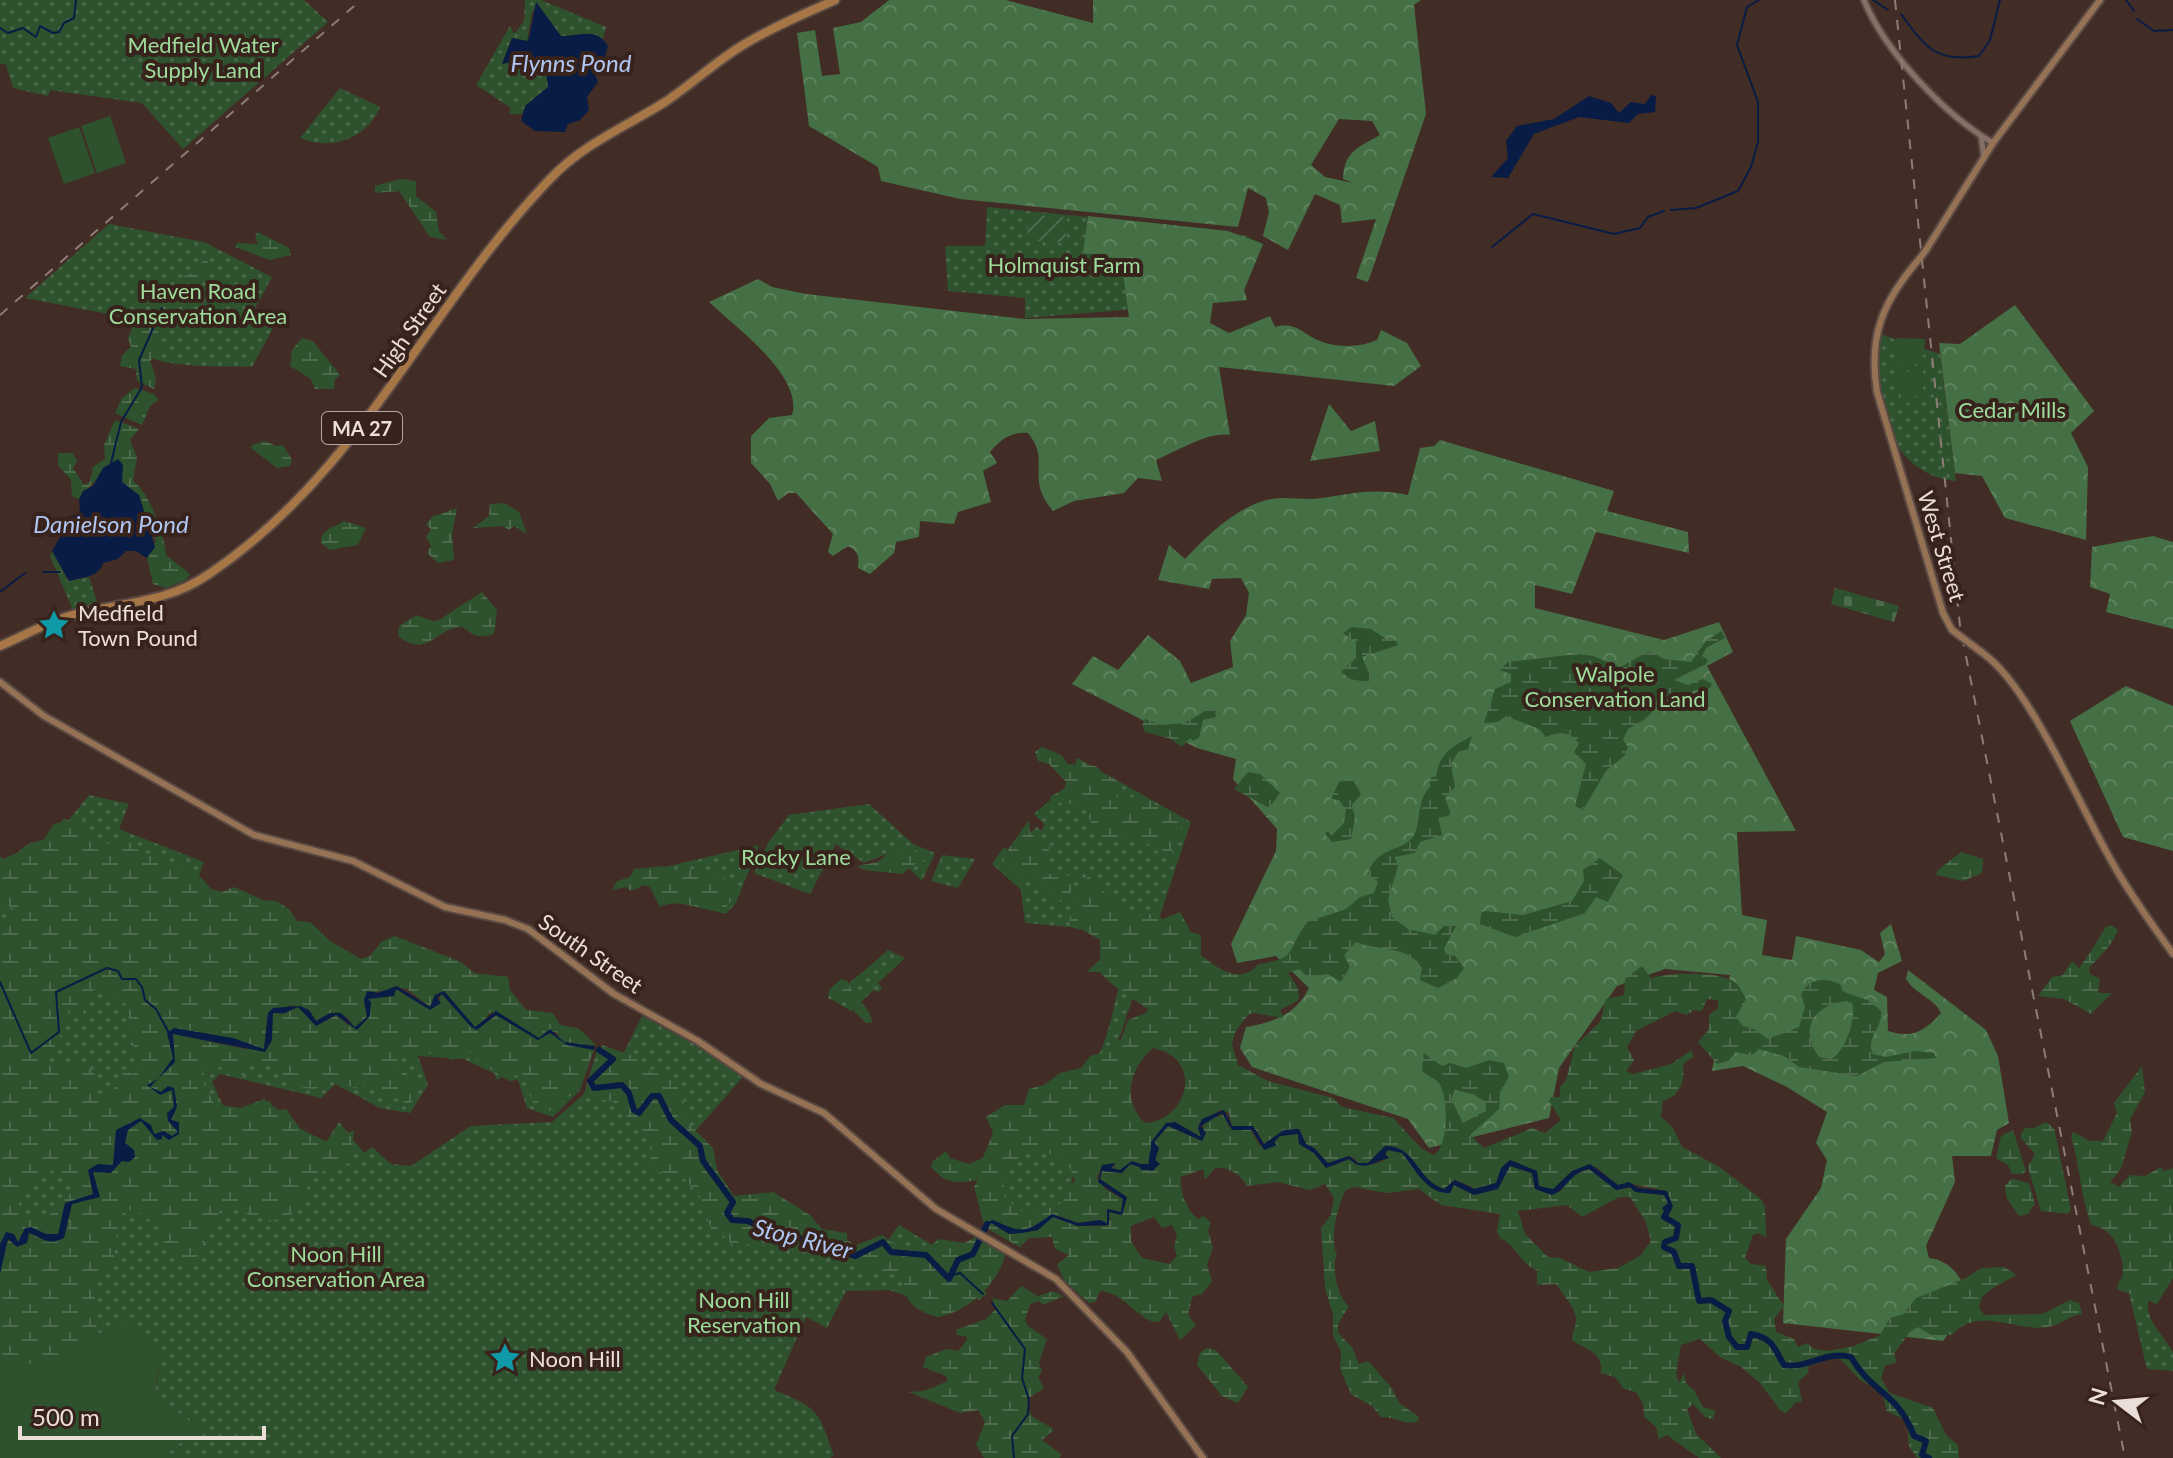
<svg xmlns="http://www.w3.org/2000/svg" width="2173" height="1458" font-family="Lato,sans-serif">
<defs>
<pattern id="grass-dots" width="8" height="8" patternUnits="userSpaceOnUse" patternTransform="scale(2)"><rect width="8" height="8" fill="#2f522e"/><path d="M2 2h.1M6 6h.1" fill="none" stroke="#4d6a4c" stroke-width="1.8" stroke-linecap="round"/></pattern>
<pattern id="forest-crowns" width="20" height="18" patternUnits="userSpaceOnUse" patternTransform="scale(2)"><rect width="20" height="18" fill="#456f44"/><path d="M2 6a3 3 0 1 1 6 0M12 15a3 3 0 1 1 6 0" fill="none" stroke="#60835e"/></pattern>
<pattern id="wetland-marsh" width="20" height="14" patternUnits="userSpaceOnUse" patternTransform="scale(2)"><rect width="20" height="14" fill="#2f522e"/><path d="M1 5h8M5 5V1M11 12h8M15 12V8" fill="none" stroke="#4d6a4c"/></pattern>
<pattern id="cemetery-stones" width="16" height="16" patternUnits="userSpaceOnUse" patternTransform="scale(2)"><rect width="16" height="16" fill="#2f522e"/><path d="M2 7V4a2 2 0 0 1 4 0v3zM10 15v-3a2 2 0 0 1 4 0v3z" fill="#4d6a4c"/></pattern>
<pattern id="garden-furrows" width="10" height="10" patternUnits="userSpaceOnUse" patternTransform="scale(2)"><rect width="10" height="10" fill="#2f522e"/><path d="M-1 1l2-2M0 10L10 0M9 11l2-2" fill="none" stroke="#4d6a4c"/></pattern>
</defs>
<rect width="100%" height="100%" fill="#412d25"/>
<!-- grass -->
<g fill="url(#grass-dots)">
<polygon points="0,0 304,0 328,22 183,149 142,103 50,90 48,96 13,88 6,65 0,63"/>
<polygon points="525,0 541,0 606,27 603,39 596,35 561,36 539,6 532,12 527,41 512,38 502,63 528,59 542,67 549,76 548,87 525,106 522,114 509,114 511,108 476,85 510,26 514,34 524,21"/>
<path d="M 340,88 L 380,107 C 367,139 331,151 300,138 Z"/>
<polygon points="987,207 1210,229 1246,236 1263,244 1244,290 1247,300 1025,318 1025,298 948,291 945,246 985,246"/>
<path d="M 109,224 L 204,242 L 272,277 L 252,314 L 273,328 L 252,367 C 225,366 160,369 140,352 L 145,321 L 25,298 Z"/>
<path d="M 1880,334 L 1940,354 L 1956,481 C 1910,478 1882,434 1877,390 C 1874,372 1878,352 1880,334 Z"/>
<polygon points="53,551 68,581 89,577 98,605 73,610 50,556"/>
<path d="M 1077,758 L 1191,822 L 1060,1217 L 1021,1233 L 987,1225 L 985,1231 L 983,1230 L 997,1204 L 975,1191 L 993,1164 L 983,1157 C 1006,1108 1063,1091 1098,1055 C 1108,1045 1124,961 1129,941 L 1070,927 L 1025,923 L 1021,890 L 992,864 L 1004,847 L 1009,851 L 1037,827 L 1042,831 L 1044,824 L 1034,814 L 1069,784 Z"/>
<path d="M 89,795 L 129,804 L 119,829 L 204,862 L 197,880 L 217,893 L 311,929 L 171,1067 L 438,1004 L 595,1046 L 580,1090 L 553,1117 L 527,1108 L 518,1080 L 510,1081 L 464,1059 L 418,1056 L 428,1085 L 410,1113 L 380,1108 L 335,1084 L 321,1098 L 220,1074 L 212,1082 L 226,1112 L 256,1110 L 269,1101 L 280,1118 L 326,1142 L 339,1122 L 364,1153 L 372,1147 L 391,1164 L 411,1166 L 471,1126 L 552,1122 L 584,1094 L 598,1047 L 613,1057 L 625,1051 L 642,1016 L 716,1056 L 742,1078 L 691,1136 L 732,1200 L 794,1237 L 837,1251 L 887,1242 L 899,1225 L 958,1261 L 961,1271 L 987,1293 L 979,1300 L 954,1280 L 919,1300 L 889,1290 L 846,1291 L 827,1328 L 806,1317 L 774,1390 C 818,1408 818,1409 834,1456 L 830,1458 L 161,1458 L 199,1428 L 154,1395 L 159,1372 L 100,1333 L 91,1336 L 0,1274 L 3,1256 L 26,1231 L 0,1176 L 0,856 L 6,863 L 25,846 L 49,837 L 64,818 L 68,821 Z"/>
<polygon points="869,804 913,844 935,853 922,881 892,852 864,863 836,844 810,894 754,873 768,843 789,815"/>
<polygon points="759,845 736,903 726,914 676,902 648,871"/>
<polygon points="942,855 975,859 958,888 931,881"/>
<polygon points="888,950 905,958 878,983 882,987 879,992 874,990 851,1011 831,999"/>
<path d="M 2128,1289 L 2138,1289 L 2148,1299 C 2146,1324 2163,1333 2173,1352 L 2173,1371 L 2147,1369 Z"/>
</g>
<!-- forest -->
<g fill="url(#forest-crowns)" fill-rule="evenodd">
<path d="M 889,0 L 1006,0 L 1093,23 L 1093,0 L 1421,0 L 1414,5 L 1426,114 L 1368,282 L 1356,278 L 1376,219 L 1342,223 L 1340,205 L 1315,194 L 1288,250 L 1263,236 L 1269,212 L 1266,198 L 1248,188 L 1238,227 L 960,199 L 881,181 L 878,167 L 809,126 L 797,33 L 815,30 L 822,76 L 840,74 L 833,28 L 861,22 ZM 1339,119 L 1372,121 L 1380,135 C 1359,147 1344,151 1343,179 L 1353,183 L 1325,177 L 1311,165 Z"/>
<path d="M 1088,216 L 1228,231 L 1263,244 L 1244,290 L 1247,300 L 1213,303 L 1210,323 L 1229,333 L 1270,316 L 1275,327 C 1294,322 1300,331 1315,339 C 1334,348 1359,348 1377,340 L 1381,330 L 1407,343 L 1421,366 L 1394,386 L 1219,367 L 1230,435 C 1208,431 1178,451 1156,460 L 1162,481 L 1138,478 L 1124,493 L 1074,501 L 1053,511 C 1024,477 1052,462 1028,433 C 1011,431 1000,440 990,452 L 997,463 L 983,471 L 991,502 L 958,512 L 954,524 L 920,521 L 919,537 L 896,542 L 894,553 L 870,574 L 858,568 C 859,557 859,551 848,546 L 833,556 L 828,552 L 833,534 L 796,493 L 788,493 L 778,501 L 770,484 L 751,463 L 751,436 L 769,418 L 792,415 C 804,376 734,326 709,302 L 758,279 L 772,287 L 806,294 L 1025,319 L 1129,317 L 1121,259 L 1083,253 Z"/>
<polygon points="2015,305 2094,411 2071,433 2088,467 2086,540 2005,518 1982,476 1955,473 1939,343 1960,344"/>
<polygon points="1329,404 1351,431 1375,421 1380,451 1310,461"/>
<path d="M 1440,440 L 1614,491 L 1607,511 L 1688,532 L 1689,553 L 1596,532 L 1572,594 L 1535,585 L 1535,608 L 1664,640 L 1719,622 L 1733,652 L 1707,666 L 1796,831 L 1737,832 L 1742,915 L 1767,920 L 1762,955 L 1792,960 L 1796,936 L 1861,950 L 1879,962 L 1885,954 L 1880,933 L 1891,924 L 1902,961 L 1878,973 L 1874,990 L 1887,997 L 1888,1031 C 1912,1039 1925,1031 1941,1013 C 1933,997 1916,995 1906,979 L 1908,970 L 1986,1030 L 1998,1056 L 2009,1123 L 1997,1130 L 1991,1156 L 1952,1156 L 1955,1182 L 1926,1246 L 1929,1258 C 1959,1262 1964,1287 1975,1312 L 1947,1330 L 1949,1333 L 1943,1341 L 1783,1323 L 1786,1239 L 1821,1188 L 1827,1160 L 1816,1143 L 1827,1112 L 1787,1087 L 1743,1066 L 1712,1071 L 1730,975 L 1665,969 L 1617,986 L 1559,1068 L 1549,1118 L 1429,1148 L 1408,1119 L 1252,1067 L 1240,1048 L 1246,1027 C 1275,1022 1296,1014 1309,988 L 1276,956 L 1237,963 L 1231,944 L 1276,851 L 1277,829 L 1233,779 L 1236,759 L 1197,748 L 1072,684 L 1093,656 L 1118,670 L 1148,635 L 1180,661 L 1191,683 L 1233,667 L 1230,641 L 1246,615 L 1249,593 L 1241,578 L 1212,579 L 1209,589 L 1158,580 L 1169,545 L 1185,559 C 1209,534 1237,506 1271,499 C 1288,496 1305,501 1322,498 C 1358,493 1371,488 1408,495 L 1420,448 L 1434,446 Z"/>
<polygon points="2153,536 2173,542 2173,629 2106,612 2110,594 2090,587 2092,547"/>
<polygon points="2126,686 2173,706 2173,851 2123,837 2070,721"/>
</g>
<!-- wetland -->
<g fill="url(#wetland-marsh)" fill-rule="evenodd">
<polygon points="401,179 416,181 416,196 436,212 439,231 447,240 430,237 399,191 375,193 375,186"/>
<polygon points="258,232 289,248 291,255 270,260 235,247 237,243 258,244 255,237"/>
<path d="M 208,259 L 207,275 L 168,321 L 158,353 L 150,361 L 156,378 L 154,389 L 137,381 L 136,369 L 120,366 L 122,355 L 131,347 L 128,338 L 134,323 C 166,328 172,301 182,277 L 191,273 L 202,260 Z"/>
<polygon points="302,338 313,341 340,375 335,379 334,389 315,389 311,379 290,366 292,350"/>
<polygon points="135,388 154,394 158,400 150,406 142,425 115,413 122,398"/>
<path d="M 115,420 L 139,429 L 130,440 L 137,457 L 133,481 C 150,493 165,535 166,555 L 190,574 L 186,580 L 166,588 L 153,584 L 147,558 L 156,541 L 143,514 L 143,505 L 122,482 L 100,473 C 94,485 85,489 79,499 L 72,496 L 71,480 L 58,465 L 58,453 L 73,453 L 77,461 L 73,468 L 84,485 L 90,482 L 93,467 L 105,459 L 104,445 Z"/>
<polygon points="265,441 276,446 283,445 292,460 290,466 277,468 251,448 252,445"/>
<polygon points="504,503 519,512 527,534 514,526 509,530 503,526 473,528 489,516 490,504"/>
<polygon points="457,508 452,534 454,560 438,563 427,553 431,546 426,537 431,529 426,525 432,517"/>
<path d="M 344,521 L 366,528 L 358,545 L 330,550 L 321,543 C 321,529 333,528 344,521 Z"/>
<path d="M 482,592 L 497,610 L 494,634 C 478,639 475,636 463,627 C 436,626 429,660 398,636 L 399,626 L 417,615 L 432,621 L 439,620 Z"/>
<polygon points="1352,627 1371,629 1386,639 1396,640 1398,645 1362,657 1372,680 1367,682 1350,679 1341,672 1356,658 1356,642 1343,633"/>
<path d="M 1721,631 L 1725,638 L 1706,648 L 1702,656 L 1708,660 L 1706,664 L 1674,680 L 1688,685 L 1703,679 L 1712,684 L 1710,689 L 1698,689 L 1680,698 L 1655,699 C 1657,715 1640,722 1628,729 L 1623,740 L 1628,747 L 1625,755 L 1606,771 L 1583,810 L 1575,806 L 1586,764 L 1574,752 L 1579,744 C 1572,731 1558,731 1546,737 L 1539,729 L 1506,716 L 1498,722 L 1484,723 L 1495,689 L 1511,682 L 1511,674 L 1500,670 L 1508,662 L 1577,654 L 1593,656 L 1620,667 L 1650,651 L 1664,659 L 1691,662 L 1705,642 Z"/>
<polygon points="1210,708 1215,710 1216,717 1203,720 1199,738 1193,741 1190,738 1182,747 1171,739 1145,732 1142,725 1145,719 1161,725 1185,723"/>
<path d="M 1472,736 L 1468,749 L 1458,752 L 1451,764 L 1455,787 L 1445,797 L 1451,815 L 1438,818 L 1442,835 L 1420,842 L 1415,853 L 1395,857 L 1398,867 L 1388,899 L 1392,917 L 1408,929 L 1435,935 L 1444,926 L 1456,926 L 1444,949 L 1446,954 L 1455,956 L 1464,968 L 1457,978 L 1438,988 L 1420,980 L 1422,968 C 1408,945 1377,951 1356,942 L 1344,955 L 1350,967 L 1341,982 L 1328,974 L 1308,977 L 1299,969 L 1288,973 L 1298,988 L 1299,1000 L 1280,1010 L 1284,1018 L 1253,1013 L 1248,1015 L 1235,1032 L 1232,1044 L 1238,1065 L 1268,1081 L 1333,1098 L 1342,1107 L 1393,1118 L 1421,1148 L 1434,1155 C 1449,1147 1449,1094 1438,1082 C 1434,1078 1427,1076 1422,1071 L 1424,1053 L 1442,1066 L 1450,1063 L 1466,1068 L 1489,1060 L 1504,1063 L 1509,1077 L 1500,1092 L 1499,1109 L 1470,1135 L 1484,1148 L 1532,1128 L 1545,1133 L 1561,1120 L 1549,1101 L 1551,1097 L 1560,1097 L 1560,1087 L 1566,1080 L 1575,1046 L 1600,1022 L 1606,999 L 1624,995 L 1625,979 L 1642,966 L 1651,978 C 1667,973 1720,970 1736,983 C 1740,987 1743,994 1746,999 L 1736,1017 L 1743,1026 L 1754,1029 L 1768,1039 L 1799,1027 L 1805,1007 L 1801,994 C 1811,977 1824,978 1840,984 L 1844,992 L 1870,1001 L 1881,1011 C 1883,1028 1865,1038 1873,1054 L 1886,1057 L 1915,1051 L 1934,1053 L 1936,1058 L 1884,1062 L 1857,1076 L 1799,1067 L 1784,1056 L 1759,1049 L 1752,1055 L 1736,1052 L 1728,1061 L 1717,1064 L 1698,1042 L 1709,1029 L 1709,1015 L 1718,1008 L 1718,1000 L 1707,999 L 1702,1011 L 1694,1010 L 1686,1015 L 1675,1011 L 1636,1031 L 1627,1047 L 1634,1060 L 1626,1071 L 1633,1074 L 1671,1064 L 1692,1050 L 1693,1057 L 1683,1064 C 1685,1080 1681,1096 1663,1101 L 1661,1117 L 1673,1128 L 1682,1147 L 1718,1166 L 1761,1199 L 1765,1207 L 1766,1237 L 1758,1233 L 1753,1235 L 1745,1258 L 1751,1264 L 1766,1266 L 1767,1280 L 1784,1306 L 1774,1319 L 1776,1332 L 1794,1339 L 1798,1347 L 1807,1343 L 1814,1349 L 1827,1351 L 1854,1346 L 1880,1335 L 1890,1318 L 1904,1314 L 1916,1298 L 1966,1278 L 1981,1268 L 2005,1267 L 2016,1275 L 1990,1290 L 1982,1297 L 1979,1307 L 1984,1315 L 2042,1314 L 2070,1300 L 2079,1303 L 2082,1314 C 2069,1315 2061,1325 2047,1327 C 2013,1332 1979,1305 1952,1335 L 1931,1335 L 1918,1327 L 1909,1333 L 1894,1354 L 1897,1362 L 1885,1366 L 1881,1379 L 1890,1393 L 1933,1408 L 1946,1435 L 1958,1445 L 1959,1458 L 1917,1458 L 1909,1446 L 1907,1421 L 1887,1411 L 1882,1392 L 1860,1380 L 1838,1356 L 1809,1366 L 1808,1373 L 1798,1382 L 1802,1401 L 1795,1403 L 1786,1413 L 1781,1411 L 1759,1382 L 1741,1367 L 1720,1357 L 1700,1339 L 1681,1345 L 1676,1374 L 1679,1383 L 1684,1373 L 1686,1384 L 1694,1390 L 1703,1407 L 1715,1410 L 1713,1419 L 1706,1418 L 1693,1404 L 1687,1409 L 1696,1434 L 1721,1458 L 1699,1458 L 1667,1435 L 1659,1439 L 1656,1427 L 1644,1417 L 1643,1403 L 1636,1392 L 1624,1389 L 1615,1377 L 1601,1373 C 1603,1351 1587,1351 1572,1340 C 1572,1332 1576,1328 1576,1320 C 1577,1309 1562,1294 1556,1284 L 1537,1285 L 1537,1270 C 1520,1265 1518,1246 1500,1238 L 1497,1231 L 1500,1214 L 1441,1205 L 1419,1189 L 1386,1193 L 1354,1187 L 1346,1190 C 1338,1202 1329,1242 1337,1254 C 1331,1264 1337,1298 1349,1306 L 1338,1324 L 1338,1333 L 1352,1347 L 1359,1364 L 1368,1361 L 1391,1387 L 1399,1403 L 1419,1417 L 1417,1422 C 1402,1425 1395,1416 1381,1417 L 1372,1406 L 1351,1394 L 1340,1369 L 1341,1351 L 1333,1336 L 1333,1315 L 1325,1288 L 1321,1228 L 1331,1215 L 1334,1198 L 1325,1184 L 1310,1190 L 1277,1182 L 1247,1186 C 1241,1175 1229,1166 1215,1168 L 1205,1180 L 1203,1169 L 1181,1177 C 1179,1190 1187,1211 1198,1219 L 1204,1216 L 1211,1223 L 1208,1231 L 1213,1248 L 1207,1264 L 1212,1281 L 1202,1294 L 1192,1297 L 1188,1315 L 1196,1326 L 1180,1340 L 1166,1312 L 1160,1321 L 1153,1322 C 1133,1314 1123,1293 1100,1291 L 1095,1302 L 1089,1303 L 1064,1280 L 1057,1264 L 1069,1255 L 1055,1249 L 1052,1237 L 1029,1238 L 1020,1247 L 986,1228 L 994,1223 L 1009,1234 L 1034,1231 L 1053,1217 L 1078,1226 L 1106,1226 L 1110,1220 L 1109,1212 L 1122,1215 L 1127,1198 L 1100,1179 L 1102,1171 L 1122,1173 L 1130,1164 L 1152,1171 L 1156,1168 L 1154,1142 L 1168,1126 L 1202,1141 L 1204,1121 L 1225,1114 L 1229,1127 L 1250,1129 L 1260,1146 L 1274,1143 L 1280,1136 L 1298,1134 L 1299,1144 L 1314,1153 L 1326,1168 L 1350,1159 L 1356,1165 L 1375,1164 L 1389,1158 L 1385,1154 L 1388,1150 L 1402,1153 C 1415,1168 1427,1196 1451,1192 L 1454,1185 L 1474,1195 L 1494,1190 L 1510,1166 L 1533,1174 L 1534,1187 L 1560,1192 L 1571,1176 L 1589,1169 L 1624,1189 L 1630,1187 L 1635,1192 L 1664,1195 L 1669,1203 L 1663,1209 L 1673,1207 L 1667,1191 L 1627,1183 L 1618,1185 L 1596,1167 L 1572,1171 L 1553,1190 L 1539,1186 L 1537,1171 L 1510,1160 L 1496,1183 L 1474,1189 L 1464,1183 L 1452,1182 L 1444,1189 C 1417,1181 1417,1146 1385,1146 L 1368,1163 L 1358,1163 L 1353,1157 L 1328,1163 L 1314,1148 L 1306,1144 L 1299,1129 L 1284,1130 L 1264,1144 L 1256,1130 L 1232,1126 L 1229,1113 L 1220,1110 L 1199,1123 L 1201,1137 L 1175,1122 C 1149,1131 1155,1146 1151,1168 L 1132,1161 L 1120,1170 L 1111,1168 L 1116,1166 L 1102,1165 L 1097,1178 L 1105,1189 L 1123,1199 L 1121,1212 L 1107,1209 L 1107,1223 L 1100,1220 L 1078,1223 L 1053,1214 L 1038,1227 L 1013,1231 L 999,1222 L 984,1225 L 974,1187 L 978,1180 C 956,1183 948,1186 931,1167 L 933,1161 L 946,1151 L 950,1158 L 969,1164 L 983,1158 L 993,1133 L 986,1117 L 1005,1105 L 1024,1105 L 1029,1089 L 1044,1085 L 1060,1073 L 1081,1068 L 1090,1056 L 1109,1052 L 1121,1039 L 1128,1020 L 1146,1013 L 1148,1009 C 1132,998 1113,988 1100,972 L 1086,972 L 1100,960 L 1100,940 L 1069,922 L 1074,900 L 1088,876 C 1107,892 1126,923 1155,913 L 1163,919 L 1180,912 L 1191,932 L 1201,935 L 1201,955 C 1219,970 1241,985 1259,964 C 1299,957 1284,954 1307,922 L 1346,909 L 1360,897 L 1374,893 L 1378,882 L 1368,873 C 1378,846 1400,852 1411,839 C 1423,827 1414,804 1430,787 L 1430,778 L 1436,776 C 1440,752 1453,746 1472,736 ZM 1846,1001 L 1852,1003 C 1857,1017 1845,1053 1831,1059 L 1819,1057 C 1798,1027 1815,1005 1846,1001 ZM 1153,1048 C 1206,1059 1187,1121 1145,1123 C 1120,1100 1131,1066 1153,1048 ZM 1455,1090 L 1473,1094 L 1486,1102 L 1486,1111 L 1463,1123 L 1451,1099 ZM 1032,1150 C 1051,1151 1071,1161 1075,1181 L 1064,1192 L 1064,1200 L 1056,1207 L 1022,1212 L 1005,1198 C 998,1180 1017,1160 1032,1150 ZM 1619,1197 L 1630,1197 L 1646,1222 L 1651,1241 L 1640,1256 L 1618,1268 L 1589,1272 L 1560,1258 L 1548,1257 L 1525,1234 L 1518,1211 L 1567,1205 L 1582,1217 ZM 1154,1217 L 1162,1228 L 1172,1225 L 1177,1235 L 1174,1246 L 1177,1256 L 1170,1264 L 1142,1258 L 1131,1241 L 1131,1226 Z"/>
<path d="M 1042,747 L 1061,755 L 1068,764 L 1096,766 L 1106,777 L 1114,777 L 1117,798 L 1144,797 L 1177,818 L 1182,830 L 1171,841 L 1174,860 C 1161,860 1159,849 1148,844 C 1127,833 1117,841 1098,837 L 1085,809 L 1064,802 L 1049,804 L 1051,796 L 1065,789 L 1066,782 L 1049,764 L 1038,761 L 1035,752 Z"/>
<polygon points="1248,772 1260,774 1280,793 1269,808 1234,789"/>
<polygon points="1353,779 1361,794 1352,805 1355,818 1351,839 1332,842 1325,834 1327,831 1332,835 1344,823 1346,810 1339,800 1331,799 1339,782"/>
<polygon points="1029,820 1030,834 1050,845 1047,874 1075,876 1071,892 1058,902 1035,877 1020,879 1003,863 1009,848"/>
<path d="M 69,821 L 83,822 L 87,839 L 110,844 L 119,837 C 133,843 146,857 162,858 L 164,864 C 185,858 199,874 211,889 L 222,892 L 234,887 L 263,900 L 276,901 L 289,909 L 297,921 L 310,922 L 330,941 L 361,959 L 370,956 L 382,941 L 395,936 L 461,962 L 474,973 L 508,977 L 510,990 L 526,1010 L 553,1013 L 560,1025 L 578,1028 L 596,1045 L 564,1042 L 556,1032 L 547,1031 L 539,1038 L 491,1012 L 475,1027 L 444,991 L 435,995 L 430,1007 L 407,989 L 393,987 L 387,991 L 372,992 L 364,1000 L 367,1017 L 354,1027 L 348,1018 L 336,1012 L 316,1021 L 309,1010 L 290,1005 L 285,1009 L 268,1013 L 264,1049 L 180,1028 L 167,1033 L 173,1059 L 158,1079 L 147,1085 L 160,1095 L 172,1090 L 174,1107 L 167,1113 L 178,1132 L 172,1136 L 154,1134 L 151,1125 L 142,1118 L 122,1126 L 112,1146 L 113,1165 L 98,1164 L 89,1179 L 93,1194 L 64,1206 L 58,1234 L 46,1234 L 34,1228 L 23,1232 L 18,1242 L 14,1234 L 0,1244 L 0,920 L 11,922 L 16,914 L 14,909 L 0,901 L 0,860 L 26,849 L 30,843 L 43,841 L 54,824 ZM 98,988 L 126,1004 L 135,1053 L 141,1058 L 141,1064 L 133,1074 L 123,1069 L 113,1090 L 104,1095 L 98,1093 C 97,1086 98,1079 94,1073 C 84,1059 56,1065 42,1066 L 38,1061 L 58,1043 L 69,1009 L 78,1017 L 82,1016 L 88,993 ZM 45,1168 L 73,1178 L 76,1188 L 48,1216 L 21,1217 L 17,1211 L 22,1192 Z"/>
<polygon points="902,850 923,852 933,860 918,861 902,874 864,870 857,866 878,862 887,854"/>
<polygon points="1961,852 1983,859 1982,873 1963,881 1936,875 1938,870"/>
<polygon points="1600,858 1623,875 1608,902 1596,897 1585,913 1515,937 1480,924 1481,913 1485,911 1523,915 1572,901 1584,881 1583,870"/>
<path d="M 664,866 L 673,872 C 694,865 721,873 737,887 C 726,933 690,892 660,907 L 650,887 L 644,885 L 631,891 L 626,887 L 612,890 L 617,881 L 630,877 L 634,869 Z"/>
<path d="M 2111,925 L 2118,930 C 2112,946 2099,957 2089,968 L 2090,974 L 2100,979 L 2098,993 L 2112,993 L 2091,1014 L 2064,999 L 2038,996 L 2052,977 L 2063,975 L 2072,961 L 2079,968 C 2090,954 2096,942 2106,927 Z"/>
<path d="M 841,979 L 848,981 C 852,999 871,1005 872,1023 L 866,1023 L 841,999 L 828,999 L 829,990 Z"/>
<path d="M 396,989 L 430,1010 L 437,1005 L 442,994 L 471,1027 L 477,1030 L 496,1015 L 538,1040 L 550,1033 L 567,1045 L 594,1050 L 578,1091 L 545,1114 L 531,1100 L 525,1075 L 503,1076 L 497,1080 L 491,1065 L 478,1061 L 472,1052 L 453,1060 L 434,1053 L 397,1059 L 396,1065 L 408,1075 L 418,1077 L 416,1099 L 408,1104 L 392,1096 L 379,1096 L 371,1083 L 355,1088 L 326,1079 L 316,1089 L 295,1087 L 292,1081 L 285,1080 L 282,1073 L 268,1065 L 246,1063 L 244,1076 L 207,1062 L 202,1080 L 214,1104 L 241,1108 L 264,1099 L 278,1110 L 286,1109 L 301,1130 L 328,1142 L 354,1130 L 352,1149 L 355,1162 L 329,1168 L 312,1179 L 294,1213 L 270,1222 L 262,1215 L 253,1216 L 223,1205 L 191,1268 L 165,1245 L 155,1224 L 133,1208 C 112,1220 118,1242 113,1264 C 110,1267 106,1268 103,1271 C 88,1284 98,1331 99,1347 L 0,1377 L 0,1274 L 6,1243 L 11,1240 L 14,1245 L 28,1237 L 29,1233 L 42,1242 L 56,1242 L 67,1232 L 72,1204 L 92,1201 L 97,1184 L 93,1172 L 110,1173 L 122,1161 L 135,1157 L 136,1152 L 125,1140 L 127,1131 L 140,1122 L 146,1123 L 152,1138 L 162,1134 L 171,1139 L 179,1134 L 179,1122 L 171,1120 L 177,1109 L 174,1088 L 161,1092 L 150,1087 L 175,1062 L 173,1034 L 255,1051 L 268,1050 L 273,1012 L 282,1014 L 298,1007 L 318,1025 L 336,1015 L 353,1029 L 366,1022 L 371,1003 L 368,999 L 393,995 Z"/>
<path d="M 602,1045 L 631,1055 L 652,1073 L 670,1073 L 683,1094 L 686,1121 L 713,1148 L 717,1170 L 734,1196 L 773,1192 L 810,1215 L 822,1229 L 847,1233 L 847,1240 L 856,1245 L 882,1235 L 892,1243 L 905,1245 L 907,1250 L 925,1250 L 939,1239 L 964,1243 L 979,1236 L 1006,1251 C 1001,1282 967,1313 937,1317 C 917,1310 905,1305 904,1282 L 888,1271 L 862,1270 L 852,1261 L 819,1251 L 804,1242 C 783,1254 758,1237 736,1248 L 720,1232 L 711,1229 L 699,1194 L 682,1177 L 674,1180 L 667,1173 L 654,1172 L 650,1165 L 653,1143 L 612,1101 L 599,1099 L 588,1086 Z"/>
<path d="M 2142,1066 L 2145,1092 L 2130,1120 L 2132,1131 L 2121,1169 L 2110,1182 L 2119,1187 L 2130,1175 L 2145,1176 L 2161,1167 L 2164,1171 L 2173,1168 L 2173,1278 L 2157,1304 L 2117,1289 C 2118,1282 2123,1277 2123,1272 C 2123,1251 2113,1228 2091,1225 C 2080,1193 2080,1167 2071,1136 L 2073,1132 L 2090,1141 L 2103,1141 L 2117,1113 L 2114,1103 Z"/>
<polygon points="2046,1122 2054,1128 2071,1210 2068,1214 2041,1211 2028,1167 2035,1154 2020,1137 2025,1127 2032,1129"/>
<polygon points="2013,1130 2026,1171 2022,1174 2012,1174 2008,1165 1996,1158 2001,1136"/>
<polygon points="2012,1179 2029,1183 2035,1204 2028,1214 2019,1216 2007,1199 2005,1185"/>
<path d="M 1021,1286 L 1038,1296 L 1053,1291 L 1064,1296 L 1043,1305 L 1039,1301 L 1030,1304 L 1025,1320 L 1028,1326 L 1047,1339 L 1039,1363 L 1042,1371 L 1038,1377 L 1044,1388 L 1027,1399 C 1028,1422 1040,1418 1054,1430 L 1042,1440 L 1061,1454 L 1060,1458 L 984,1458 L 976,1445 L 985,1422 L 978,1410 L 960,1413 L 909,1392 L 924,1391 L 948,1381 L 946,1376 L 923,1367 L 926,1357 L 947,1349 L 958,1351 L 967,1340 L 966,1336 L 957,1335 L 956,1330 L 986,1319 L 996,1309 L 992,1298 L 1007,1301 Z"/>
<polygon points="1206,1348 1216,1350 1248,1387 1238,1403 1222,1396 1197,1365 1200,1353"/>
</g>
<!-- cemetery -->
<polygon fill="url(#cemetery-stones)" points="1835,588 1899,606 1894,622 1831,604"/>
<!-- garden -->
<polygon fill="url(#garden-furrows)" points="1029,215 1067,217 1065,243 1027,240"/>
<!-- pitch -->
<g fill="#2f522e">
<polygon points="110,116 126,163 97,173 81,126"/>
<polygon points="79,127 95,173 64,184 48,138"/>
<polygon points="1898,338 1925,339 1924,354 1919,363 1900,370 1894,343"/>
<polygon points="1923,367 1923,392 1904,405 1894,376"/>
<polygon points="131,1317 161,1357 154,1395 199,1428 161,1458 0,1458 0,1360 9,1368 53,1359 100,1333 107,1336"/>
</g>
<!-- water -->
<g fill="#081c45">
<path d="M 536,2 L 561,36 C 580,37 595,26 608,46 L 604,60 L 594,72 L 598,82 L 587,97 L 589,110 L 580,120 L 568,124 L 565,132 L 535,131 L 521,121 L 525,106 L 548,87 L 546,71 L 524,59 L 502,64 L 512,38 L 527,41 L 529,38 Z"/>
<polygon points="1651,95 1656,96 1655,112 1638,114 1629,123 1579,117 1534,134 1508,178 1491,177 1508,158 1506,141 1517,126 1554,119 1589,96 1611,103 1619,113 1631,102 1645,104"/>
<path d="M 118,459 L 123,465 L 122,482 L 139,495 L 155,547 L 147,558 L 136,551 L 126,551 L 118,559 L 103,563 C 98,578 83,577 69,581 L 52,551 L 63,532 L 48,537 L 59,522 L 80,512 L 79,499 L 83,491 L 93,486 L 103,468 Z"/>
<path d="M 397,986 L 430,1007 L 435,995 L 444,991 L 475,1027 L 496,1011 L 539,1038 L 550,1029 L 564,1042 L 595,1046 L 594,1050 L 567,1045 L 550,1033 L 538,1040 L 496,1015 L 477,1030 L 471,1027 L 442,994 L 437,998 L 441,1003 L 430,1010 L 396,989 L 394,996 L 368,999 L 371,1002 L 370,1016 L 357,1030 L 336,1015 L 316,1026 L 298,1007 L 285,1013 L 273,1013 L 272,1040 L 265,1052 L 173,1034 L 175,1062 L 150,1087 L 161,1092 L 168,1086 L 174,1088 L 177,1107 L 171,1120 L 179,1122 L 179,1134 L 169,1140 L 162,1135 L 162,1139 L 157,1140 L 141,1121 L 128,1130 L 125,1143 L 134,1150 L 135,1157 L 129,1162 L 122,1161 L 111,1173 L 93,1172 L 100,1197 L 72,1204 L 64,1238 C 49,1246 42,1238 29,1233 L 27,1243 L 17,1247 L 8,1239 L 0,1274 L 0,1244 L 6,1232 L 14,1234 L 18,1242 L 25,1228 L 31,1227 L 46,1234 L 58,1234 L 65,1203 L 93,1194 L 88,1170 L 98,1164 L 113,1165 L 116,1130 L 140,1118 L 151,1125 L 154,1134 L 164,1131 L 172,1136 L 178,1132 L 168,1121 L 167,1113 L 174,1107 L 172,1090 L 160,1095 L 147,1085 L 158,1079 L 173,1058 L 167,1033 L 174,1028 L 233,1038 L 264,1049 L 268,1013 L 273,1008 L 300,1006 L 309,1010 L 316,1021 L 330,1013 L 341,1013 L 355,1027 L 367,1017 L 364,1000 L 367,991 L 378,993 Z"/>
<path d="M 1224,1110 L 1232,1126 L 1253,1126 L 1264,1144 L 1284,1130 L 1299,1129 L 1306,1144 L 1314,1148 L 1328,1163 L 1349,1156 L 1358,1163 L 1368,1163 L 1385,1146 C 1417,1146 1416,1180 1444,1189 L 1455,1180 L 1474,1189 L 1496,1183 L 1501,1168 L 1510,1160 L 1537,1171 L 1539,1186 L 1553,1189 L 1572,1171 L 1590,1164 L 1618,1185 L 1629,1182 L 1638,1188 L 1667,1191 L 1673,1207 L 1665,1213 L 1662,1208 L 1668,1203 L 1664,1195 L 1635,1192 L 1630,1187 L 1616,1190 L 1589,1169 C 1570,1172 1567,1190 1552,1195 L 1535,1189 L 1532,1173 L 1510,1166 L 1498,1189 L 1474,1195 L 1454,1185 L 1450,1193 C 1426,1194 1415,1168 1402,1153 L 1388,1150 L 1385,1154 L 1389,1158 C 1373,1161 1365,1173 1349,1159 L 1326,1168 L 1314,1153 L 1299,1144 L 1298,1134 L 1280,1136 L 1274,1142 L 1277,1145 L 1264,1150 L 1252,1130 L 1232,1130 L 1222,1113 L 1201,1126 L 1206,1133 L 1202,1141 L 1168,1126 L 1154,1142 L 1159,1148 L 1155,1160 L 1160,1164 L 1152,1171 L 1130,1164 L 1122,1173 L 1102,1171 L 1100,1179 L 1127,1197 L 1122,1215 L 1109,1212 L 1109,1225 L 1078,1226 L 1053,1217 L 1038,1230 L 1022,1233 L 1009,1234 L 991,1223 L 984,1231 L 985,1222 L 993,1220 C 1024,1234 1025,1233 1052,1214 L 1078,1223 L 1100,1220 L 1107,1223 L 1107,1209 L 1121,1212 L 1123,1199 L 1098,1182 L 1102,1165 L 1116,1163 L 1111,1168 L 1120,1170 L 1132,1161 L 1151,1168 L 1151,1142 L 1166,1123 L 1175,1122 L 1201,1137 L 1198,1128 L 1202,1119 Z"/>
</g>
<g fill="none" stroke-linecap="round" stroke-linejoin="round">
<!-- stream -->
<g stroke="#081c45" stroke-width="2">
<polyline points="1873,0 1888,10"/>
<polyline points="2126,0 2134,11"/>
<path d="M 1901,14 C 1925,47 1936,63 1979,56 L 1990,40 L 2000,0"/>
<polyline points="2137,19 2154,31 2173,30"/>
<polyline points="0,28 8,33 23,28 36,37 40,26 53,33 59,32 64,23 74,18 76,0"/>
<polyline points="1671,210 1696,208 1738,191 1751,167 1758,142 1758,102 1737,45 1747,7 1759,0"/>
<polyline points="1492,247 1533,214 1614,234 1640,228 1648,217 1664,211"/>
<polyline points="111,463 121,422 142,387 139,360 162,308"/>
<polyline points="43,572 60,572"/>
<polyline points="0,592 25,573"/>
<polyline points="0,982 31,1053 59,1032 56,992 107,968 118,971 122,979 136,979 142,987 145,1000 156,1009 169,1033"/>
<polyline points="953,1275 960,1273 983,1294"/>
<polyline points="992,1303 1025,1349 1022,1378 1029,1400 1028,1414 1012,1436 1014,1458"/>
</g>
<!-- river -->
<g stroke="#081c45" stroke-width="6">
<polyline points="599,1050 613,1059 590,1081 594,1088 622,1085 629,1093 634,1110 639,1113 652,1096 659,1096 671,1120 700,1146 703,1161 733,1202 727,1213 732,1220 748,1221 774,1234 793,1236 855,1256 883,1242 891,1252 926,1255 949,1279 958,1260 973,1254 987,1224"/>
<polyline points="1143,1167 1151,1167 1153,1152"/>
<path d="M 1669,1208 L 1664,1217 L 1678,1225 L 1676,1238 L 1665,1242 L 1664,1247 L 1674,1252 L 1679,1266 L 1692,1266 L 1699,1301 L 1711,1300 L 1729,1311 L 1725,1321 L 1729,1337 L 1737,1347 L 1747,1347 L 1751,1334 C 1773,1338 1774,1348 1784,1365 C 1809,1369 1826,1350 1851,1357 C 1871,1393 1898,1392 1914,1436 L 1926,1441 L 1922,1455 L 1929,1458"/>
</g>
<defs>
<g id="tertiary">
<path d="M 1864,0 C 1885,52 1945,115 1993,143"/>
<polyline points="1981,136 1984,157"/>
</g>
<g id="secondary">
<polyline points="1926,250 1993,143 2100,0"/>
<path d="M 1920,258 C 1883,301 1868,335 1877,392 L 1943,613 L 1952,630"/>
<path d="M 1984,654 C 2031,688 2081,809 2112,862 C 2130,895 2152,924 2173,954"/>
<polyline points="0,682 44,716 254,835 353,861 445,907 505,920 528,929 614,994 698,1041 761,1084 824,1113 936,1209 1056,1279 1127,1352 1203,1458"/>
</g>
<path id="primary" d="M 0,646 C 24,636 47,622 72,615 C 120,602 166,604 209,574 C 360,473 428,306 550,179 C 583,144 625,127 665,102 C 692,84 715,62 743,45 C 772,27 804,14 835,0"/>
</defs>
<!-- tertiary casing -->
<use href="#tertiary" stroke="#5a4943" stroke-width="9"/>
<!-- secondary casing -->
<use href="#secondary" stroke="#5a4943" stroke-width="10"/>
<!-- primary casing -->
<use href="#primary" stroke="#5a4943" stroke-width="12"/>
<!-- tertiary -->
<use href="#tertiary" stroke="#866f65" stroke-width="5"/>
<!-- secondary -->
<use href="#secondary" stroke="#967255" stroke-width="6"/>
<!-- primary -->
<use href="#primary" stroke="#a77646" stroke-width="8"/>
<!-- rail -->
<g stroke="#8e7d77" stroke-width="2" stroke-dasharray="10 10" stroke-linecap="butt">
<polyline points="1895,0 1960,626 2125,1458"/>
<polyline points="0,315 361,0"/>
</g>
<defs>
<g id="secondary-bridge">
<polyline points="1920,258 1926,250"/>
<polyline points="1952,630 1984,654"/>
</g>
</defs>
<!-- secondary-bridge casing -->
<use href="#secondary-bridge" stroke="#5a4943" stroke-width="10" stroke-linecap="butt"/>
<!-- secondary-bridge -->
<use href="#secondary-bridge" stroke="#967255" stroke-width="6"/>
</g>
<!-- icons -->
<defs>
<symbol id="sight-bare" viewBox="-9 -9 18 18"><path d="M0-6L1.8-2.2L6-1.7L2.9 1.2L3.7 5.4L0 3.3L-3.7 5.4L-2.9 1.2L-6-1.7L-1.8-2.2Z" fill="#0f9aa8" stroke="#37231c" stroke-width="2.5" paint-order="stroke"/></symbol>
</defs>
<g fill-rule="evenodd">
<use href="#sight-bare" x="32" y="603" width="44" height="44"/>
<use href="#sight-bare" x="483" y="1336" width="44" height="44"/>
</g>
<g text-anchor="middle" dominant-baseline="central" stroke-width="8" stroke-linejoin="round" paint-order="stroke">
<!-- shield labels -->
<rect fill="#37231c" stroke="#b5a6a0" stroke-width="2" x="322" y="412" width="80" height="32" rx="6"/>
<g font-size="20" font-weight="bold" fill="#ebded9">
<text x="362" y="428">MA 27</text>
</g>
<!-- park labels -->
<g font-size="22" fill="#9ddc9b" stroke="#37231c">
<text x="203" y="44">Medfield Water<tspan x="203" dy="25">Supply Land</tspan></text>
<text x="1064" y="264">Holmquist Farm</text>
<text x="198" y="290">Haven Road<tspan x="198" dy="25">Conservation Area</tspan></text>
<text x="2012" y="409">Cedar Mills</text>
<text x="1615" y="673">Walpole<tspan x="1615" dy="25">Conservation Land</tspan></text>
<text x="796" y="856">Rocky Lane</text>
<text x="336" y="1253">Noon Hill<tspan x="336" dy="25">Conservation Area</tspan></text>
<text x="744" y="1299">Noon Hill<tspan x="744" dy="25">Reservation</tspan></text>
</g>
<!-- street labels -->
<g font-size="22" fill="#ebded9" stroke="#37231c">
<text transform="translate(409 330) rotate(-55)">High Street</text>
<text transform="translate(1942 546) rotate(73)">West Street</text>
<text transform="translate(591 953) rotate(35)">South Street</text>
</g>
<!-- poi labels -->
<g font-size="22" fill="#ebded9" stroke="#37231c" text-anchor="start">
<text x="78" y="612">Medfield<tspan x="78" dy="25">Town Pound</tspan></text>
<text x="529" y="1358">Noon Hill</text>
</g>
<!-- water labels -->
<g font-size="24" font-style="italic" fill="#afc6f2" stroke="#37231c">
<text x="571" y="62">Flynns Pond</text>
<text x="111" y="523">Danielson Pond</text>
<text transform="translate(803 1238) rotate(14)">Stop River</text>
</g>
</g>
<!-- north arrow -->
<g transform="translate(2117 1402) rotate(286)" stroke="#37231c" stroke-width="6" paint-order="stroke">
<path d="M0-6L14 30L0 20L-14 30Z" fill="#ebded9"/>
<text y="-12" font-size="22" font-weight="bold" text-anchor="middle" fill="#ebded9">N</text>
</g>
<!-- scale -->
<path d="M20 1426v12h244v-12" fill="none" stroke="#ebded9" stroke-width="4"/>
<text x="32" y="1426" font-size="24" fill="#ebded9" stroke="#37231c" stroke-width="6" paint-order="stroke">500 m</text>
</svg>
